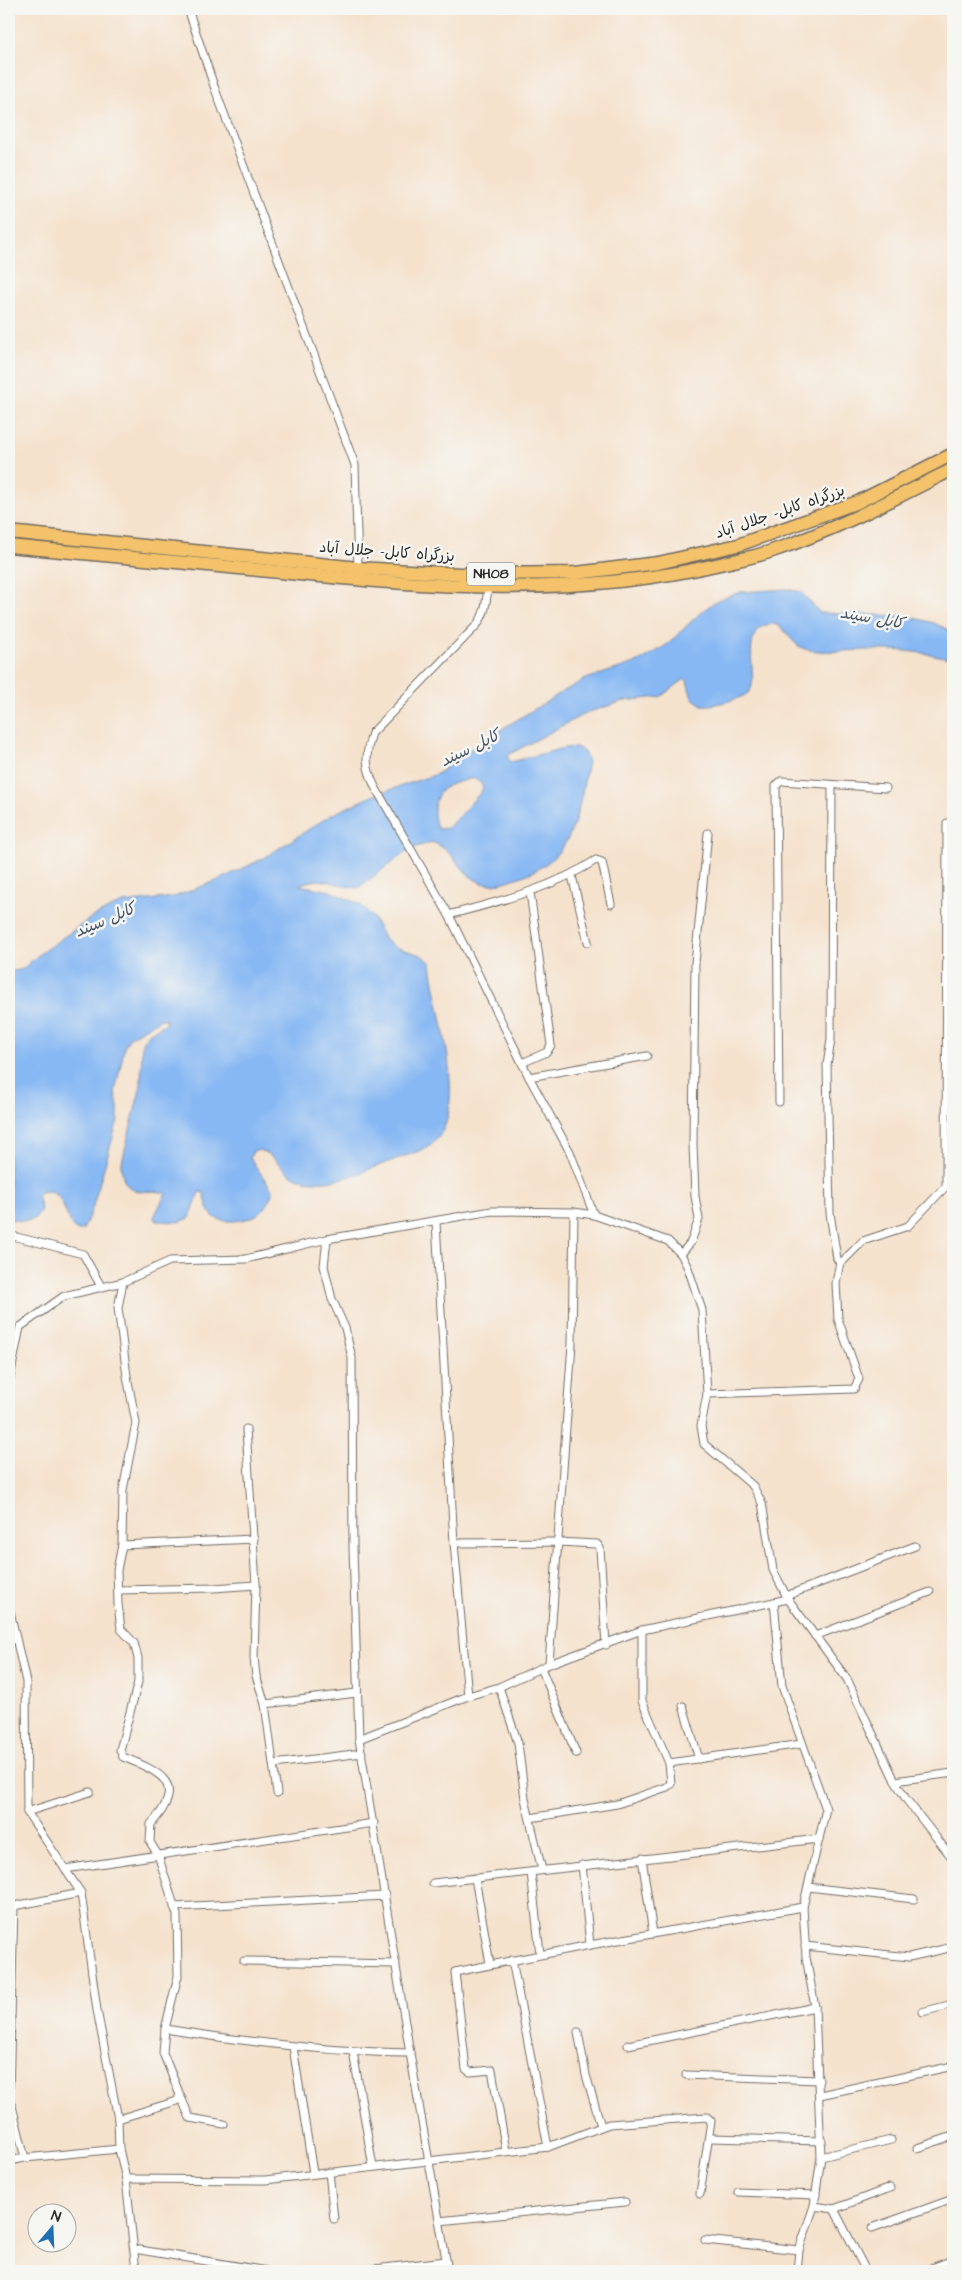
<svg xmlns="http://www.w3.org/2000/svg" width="962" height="2280" font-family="'Architects Daughter','Playpen Sans Arabic',sans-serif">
<rect width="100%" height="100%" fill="#f6f6f2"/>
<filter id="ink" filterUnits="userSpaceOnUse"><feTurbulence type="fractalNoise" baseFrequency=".02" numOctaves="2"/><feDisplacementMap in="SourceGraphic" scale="10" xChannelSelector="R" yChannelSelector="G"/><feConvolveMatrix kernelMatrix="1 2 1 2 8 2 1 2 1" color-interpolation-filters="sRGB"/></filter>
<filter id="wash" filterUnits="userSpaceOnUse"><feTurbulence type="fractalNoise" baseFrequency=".0096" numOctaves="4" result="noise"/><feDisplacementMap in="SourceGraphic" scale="20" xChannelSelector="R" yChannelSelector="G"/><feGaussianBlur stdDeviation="1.12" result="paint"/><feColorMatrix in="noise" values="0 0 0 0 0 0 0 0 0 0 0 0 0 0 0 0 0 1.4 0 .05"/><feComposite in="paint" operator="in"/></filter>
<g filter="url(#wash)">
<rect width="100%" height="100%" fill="#f5e2cd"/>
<!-- water -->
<path fill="#87b8f3" stroke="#59728f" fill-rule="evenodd" d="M 787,589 L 801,592 L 820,613 L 907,616 L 934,623 L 953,632 L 953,659 C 924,652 896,649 866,650 C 846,650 826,654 805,649 C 789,645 784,618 766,625 C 739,635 760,680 749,692 C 744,697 735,699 729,701 C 720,703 711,706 702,705 L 692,698 L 687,681 L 685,679 L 660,697 L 624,701 L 586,713 L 508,755 L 508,759 L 511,762 L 564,748 L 577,747 L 584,752 L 588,762 C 576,819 576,861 511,880 C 499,884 486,887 474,879 C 458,868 452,849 432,842 L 410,849 L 358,888 C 335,886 323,874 299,885 L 330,891 L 361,905 L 372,916 L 385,940 L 395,947 L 421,955 L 431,963 C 435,1005 473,1117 430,1145 C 419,1153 403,1156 391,1161 C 366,1170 342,1183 315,1181 C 306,1181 297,1179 290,1174 C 279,1166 268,1147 253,1151 L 250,1158 L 273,1191 C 270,1199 265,1209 258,1214 C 248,1221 221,1225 212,1215 C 207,1210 206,1199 204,1193 L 199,1192 L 190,1218 L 179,1222 L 157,1221 L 154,1217 L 166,1193 C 145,1187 125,1202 121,1166 L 141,1085 L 142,1042 L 150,1033 L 166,1023 L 166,1019 L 161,1019 L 131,1036 L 125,1045 L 115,1092 L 118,1106 L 118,1120 L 92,1209 L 83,1230 L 78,1231 L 73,1228 L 59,1197 L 50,1191 L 40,1192 L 37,1195 L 41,1209 C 35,1225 22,1221 9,1219 L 9,968 L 14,971 L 23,969 L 38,955 L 91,918 L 108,909 L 123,903 L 174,897 L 221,879 L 264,858 L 331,815 L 372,796 L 437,774 L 479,743 L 564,691 L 586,679 L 638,662 L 654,653 L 668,644 L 699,614 L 716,601 L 740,592 ZM 473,778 L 480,782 L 483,788 L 481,792 L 448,828 L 438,829 C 432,818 432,799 443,789 C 450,783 464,781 473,778 Z"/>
</g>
<g filter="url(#ink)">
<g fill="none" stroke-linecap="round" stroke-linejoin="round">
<defs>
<g id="street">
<polyline points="188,9 215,89 355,465 358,568"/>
<path d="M 488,588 C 486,602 486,613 477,625 L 372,733 C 365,755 365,766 375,787 L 449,915 L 529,1077 L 570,1152 L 594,1215 L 668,1241 L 681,1254 L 688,1268 L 702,1310 L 707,1394 L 701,1426 L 704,1444 L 753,1486 L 762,1503 L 773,1570 L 788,1599 L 847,1679 L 895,1781 L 906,1799 L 953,1859"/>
<polyline points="832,785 831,1040 827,1065 830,1213 837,1259 840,1262 843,1261 863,1241 908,1226 953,1179"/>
<polyline points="572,876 588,942"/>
<path d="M 449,915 C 500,901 551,889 596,860 L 602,862 L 611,904"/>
<polyline points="522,1063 547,1052 551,1045 530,892"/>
<polyline points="529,1077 647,1056"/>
<polyline points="779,1102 776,786 781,781 886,788"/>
<polyline points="946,1187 947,823"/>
<polyline points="436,1222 454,1543 468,1696"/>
<polyline points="9,1235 83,1254 102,1288"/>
<polyline points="327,1239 324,1266 332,1299 345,1328 352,1358 353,1548 359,1739 410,2053 448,2271"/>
<polyline points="681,1254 691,1242 699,1219 695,1196 693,1144 695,963 708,833"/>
<polyline points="9,1382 20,1327 64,1296 123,1282 170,1261 246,1259 327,1239 492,1211 574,1212 594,1215"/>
<polyline points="707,1394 854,1389 859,1379 838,1319 836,1283 840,1262"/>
<polyline points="246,1429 256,1585 254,1658 256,1676 265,1704 277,1793"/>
<polyline points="454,1543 557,1542 597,1544 600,1548 606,1645"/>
<polyline points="122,1545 254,1539"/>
<polyline points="118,1590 213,1588 256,1585"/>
<polyline points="786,1596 915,1546"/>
<polyline points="774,1602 782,1686 826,1809 803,1907 806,1957 815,2007 821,2157 814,2206 799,2250 797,2271"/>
<polyline points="9,1607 26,1682 27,1812 81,1893 97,2010 118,2119 119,2149 126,2179 136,2271"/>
<polyline points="815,1636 930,1592"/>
<polyline points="549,1664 572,1344 574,1212"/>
<polyline points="541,1668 576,1753"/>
<polyline points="499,1687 518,1743 525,1799 542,1870"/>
<polyline points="265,1704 357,1693"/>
<polyline points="683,1706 699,1759"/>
<polyline points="359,1739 468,1696 499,1687 549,1664 642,1630 788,1599"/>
<polyline points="669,1763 802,1744"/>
<polyline points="274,1764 362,1753"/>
<polyline points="895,1781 953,1773"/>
<polyline points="27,1812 90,1792"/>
<polyline points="530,1818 617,1804 667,1787 671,1783 669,1763 642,1701 642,1630"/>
<polyline points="642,1858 653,1934"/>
<polyline points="582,1865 590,1945"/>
<polyline points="65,1869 374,1823"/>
<polyline points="531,1872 540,1954"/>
<polyline points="475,1878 490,1964"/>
<polyline points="433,1883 819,1839"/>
<polyline points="808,1887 914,1899"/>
<polyline points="9,1904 14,1906 81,1893"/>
<polyline points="14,1906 9,2094 25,2158"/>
<polyline points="174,1907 385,1896"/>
<polyline points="805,1946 909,1957 953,1947"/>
<polyline points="512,1960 548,2147"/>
<polyline points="244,1961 396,1964"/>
<polyline points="922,2012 953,2004"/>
<path d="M 165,2029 C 246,2042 327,2052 410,2053"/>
<polyline points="578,2032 586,2075 601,2126"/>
<polyline points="628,2045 815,2007"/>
<polyline points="293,2047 313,2173"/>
<polyline points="353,2052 373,2167"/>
<polyline points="686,2075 819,2080"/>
<polyline points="180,2095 190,2118 224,2124"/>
<polyline points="820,2095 953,2066"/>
<path d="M 118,2119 L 177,2101 L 180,2095 L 163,2053 L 165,2029 L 178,1976 L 177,1915 L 158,1855 L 150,1842 L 151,1824 C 188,1784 161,1772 123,1757 L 120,1750 L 138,1682 L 138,1658 L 134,1643 L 121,1629 L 118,1604 L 117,1570 L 122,1545 L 123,1490 L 136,1423 L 127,1376 L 118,1308 L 123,1282"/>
<polyline points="710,2138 822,2141"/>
<polyline points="917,2148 953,2136"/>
<polyline points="506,2151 492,2070 470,2072 466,2069 455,1972 590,1945 803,1907"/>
<polyline points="821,2157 891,2140"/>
<polyline points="9,2161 25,2158 119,2149"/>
<polyline points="329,2172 334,2219"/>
<polyline points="126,2179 265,2180 548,2147 609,2124 707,2117 711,2121 700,2194"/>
<polyline points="738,2192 816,2195"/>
<polyline points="814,2206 834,2209 890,2188"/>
<polyline points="834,2209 866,2271"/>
<polyline points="439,2221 625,2202"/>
<polyline points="872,2228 953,2199"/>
<polyline points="705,2240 799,2250"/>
<polyline points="134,2249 267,2271"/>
<polyline points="357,2271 446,2261"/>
<polyline points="924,2271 953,2260"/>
</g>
<g id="highway">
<polyline points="9,532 358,568 460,574 576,573 658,563 738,545 858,502 953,454"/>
<path d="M 9,546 C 99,554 189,563 280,572 C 427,587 574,599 720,564 C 737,560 755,557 772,551 C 835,530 894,499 953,469"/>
</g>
</defs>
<!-- street casing -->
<use href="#street" stroke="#726b64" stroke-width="9"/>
<!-- highway casing -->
<use href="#highway" stroke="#726b64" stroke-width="15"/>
<!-- street -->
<use href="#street" stroke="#fff" stroke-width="7"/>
<!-- highway -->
<use href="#highway" stroke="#f3c26a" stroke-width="12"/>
</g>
</g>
<g text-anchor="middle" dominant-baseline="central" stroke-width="5" stroke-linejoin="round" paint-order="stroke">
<!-- shield labels -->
<rect fill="#f6f6f2" stroke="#686867" stroke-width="1" x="467" y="562.5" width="48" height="23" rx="4"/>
<g font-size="14" font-weight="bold" fill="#2b2b2b">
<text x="491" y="574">NH08</text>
</g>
<!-- street labels -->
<g font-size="15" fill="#2b2b2b" stroke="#f6f6f2">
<text transform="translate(780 512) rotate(-19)">بزرگراه کابل- جلال آباد</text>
<text transform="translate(387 552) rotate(4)">بزرگراه کابل- جلال آباد</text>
</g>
<!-- water labels -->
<g font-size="16" font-style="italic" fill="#475567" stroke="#f6f6f2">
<text transform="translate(872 618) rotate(10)">کابل سيند</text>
<text transform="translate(470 748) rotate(-26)">کابل سيند</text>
<text transform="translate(105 920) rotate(-23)">کابل سيند</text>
</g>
</g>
<!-- margin -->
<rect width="962" height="2280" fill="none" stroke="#f6f6f2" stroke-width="30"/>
<!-- north arrow -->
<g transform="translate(52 2228) rotate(19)"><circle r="24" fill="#f6f6f2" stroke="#a5a5a2"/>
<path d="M0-4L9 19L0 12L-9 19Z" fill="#1f6fb2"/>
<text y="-8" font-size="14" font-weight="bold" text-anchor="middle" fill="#2b2b2b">N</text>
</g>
</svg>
